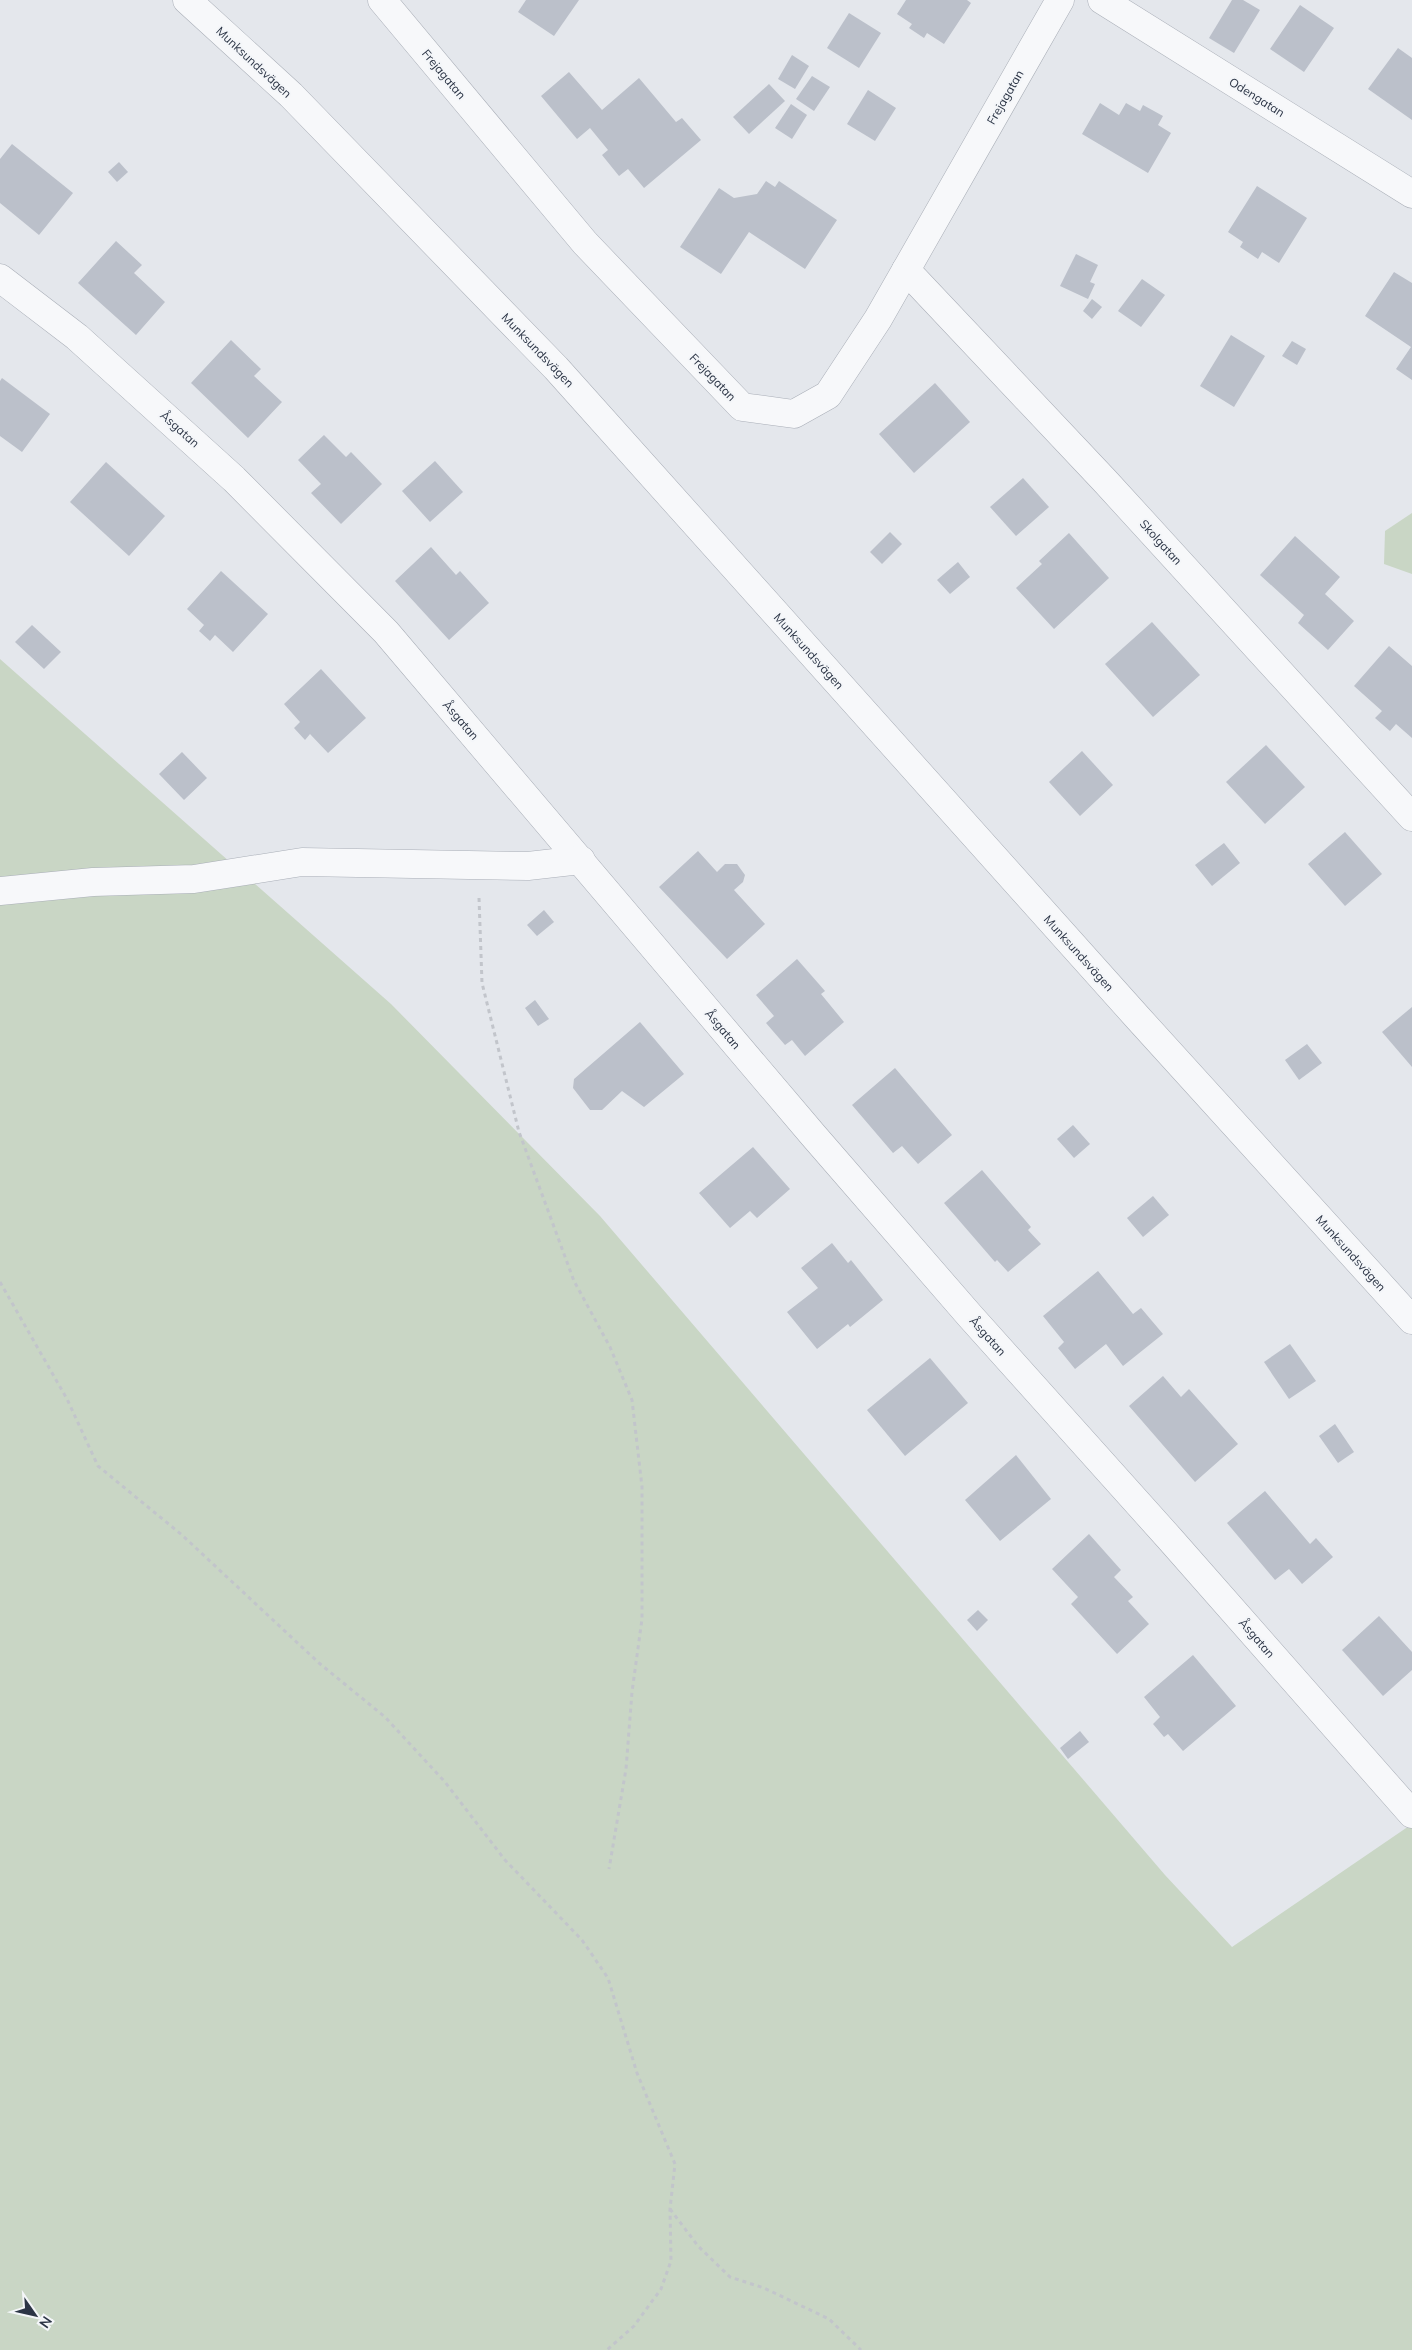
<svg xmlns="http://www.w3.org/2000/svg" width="1412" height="2350" font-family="Mulish,sans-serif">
<rect width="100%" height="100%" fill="#e4e7ec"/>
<!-- green -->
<g fill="#c9d6c5">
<polygon points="1412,513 1412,574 1384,564 1385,531"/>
<polygon points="0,659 391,1004 600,1216 1165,1875 1232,1947 1412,1824 1412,2350 0,2350"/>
</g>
<!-- building -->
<g fill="#bbc0ca">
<polygon points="526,0 579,0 554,36 518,12"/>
<polygon points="906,0 967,0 971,3 944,44 927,33 924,38 909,28 912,24 897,14"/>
<polygon points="1232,0 1243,0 1260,10 1234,53 1209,38"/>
<polygon points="1300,5 1334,28 1304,72 1270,49"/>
<polygon points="849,13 881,33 859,68 827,48"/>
<polygon points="1398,48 1412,58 1412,120 1368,89"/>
<polygon points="792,55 809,66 795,89 778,79"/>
<polygon points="569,72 602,110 639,78 676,122 682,118 701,140 644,188 628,169 619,176 602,155 608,150 590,128 577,139 541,96"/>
<polygon points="812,76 830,87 814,111 796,99"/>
<polygon points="769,84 785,101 749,134 733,117"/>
<polygon points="868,90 896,108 875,141 847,124"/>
<polygon points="1100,103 1119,115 1126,103 1140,111 1143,105 1163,116 1158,125 1171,133 1148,173 1082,134"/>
<polygon points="791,104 807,115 792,139 775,128"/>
<polygon points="12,144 73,193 39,235 0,203 0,159"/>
<polygon points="119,162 128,172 117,182 108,172"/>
<polygon points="766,181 775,187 779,181 837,220 805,269 749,232 721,274 680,247 719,188 734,198 757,194"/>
<polygon points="1257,186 1307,218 1279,263 1262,252 1258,259 1240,247 1243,242 1228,232"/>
<polygon points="116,241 142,265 134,273 165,302 136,335 78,283"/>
<polygon points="1076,254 1098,265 1090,282 1095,284 1088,299 1060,286"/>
<polygon points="1394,272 1412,283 1412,380 1396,369 1411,347 1365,316"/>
<polygon points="1142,279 1165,295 1141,327 1118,311"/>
<polygon points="1092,299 1102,307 1092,319 1083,311"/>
<polygon points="1231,335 1265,356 1234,407 1200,386"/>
<polygon points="231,340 261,369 254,376 282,402 248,438 191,383"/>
<polygon points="1292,341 1306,349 1297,365 1282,356"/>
<polygon points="2,378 50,414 22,452 0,436 0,381"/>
<polygon points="935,383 970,422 914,473 879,434"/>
<polygon points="324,435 346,457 351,452 382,484 341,524 311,493 321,484 298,460"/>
<polygon points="435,461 463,492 430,522 402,491"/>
<polygon points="106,462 165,516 129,556 70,502"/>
<polygon points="1023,478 1049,507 1016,536 990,507"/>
<polygon points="890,532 902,544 882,564 870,552"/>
<polygon points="1069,533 1109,578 1054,629 1016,588 1042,564 1039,561"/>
<polygon points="1295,536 1340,577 1325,594 1354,621 1328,650 1298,623 1304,615 1260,575"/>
<polygon points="431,547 456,575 460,571 489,603 449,640 395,581"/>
<polygon points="958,562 970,577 950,594 937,580"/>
<polygon points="221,571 268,614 233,652 215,635 210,641 199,631 204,625 187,609"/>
<polygon points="1152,622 1200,675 1153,717 1105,664"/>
<polygon points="32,625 61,652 44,669 15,642"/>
<polygon points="1389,646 1412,666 1412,738 1396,724 1390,731 1375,718 1382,711 1354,686"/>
<polygon points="321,669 366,718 328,753 310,734 305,740 294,728 300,722 284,704"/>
<polygon points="1266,745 1305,787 1265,824 1226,782"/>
<polygon points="1082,751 1113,785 1080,816 1049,782"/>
<polygon points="182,752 207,778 184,800 159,774"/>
<polygon points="1345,832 1382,874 1345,906 1308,864"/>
<polygon points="1224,843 1240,863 1212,886 1195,865"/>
<polygon points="698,851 717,872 725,864 737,864 745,875 743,882 734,890 765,924 727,959 659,887"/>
<polygon points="544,910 554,922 537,936 527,925"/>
<polygon points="797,959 825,991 821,994 844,1022 805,1056 792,1040 785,1045 766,1023 774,1016 756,995"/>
<polygon points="535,1000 549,1019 538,1026 525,1008"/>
<polygon points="1412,1007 1412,1067 1382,1032"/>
<polygon points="640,1022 684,1074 644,1107 622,1091 602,1110 590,1110 573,1088 574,1079"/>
<polygon points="1307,1044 1322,1063 1299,1080 1285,1060"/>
<polygon points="895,1068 952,1135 918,1164 902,1146 893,1153 852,1105"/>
<polygon points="1073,1125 1090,1144 1074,1158 1057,1139"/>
<polygon points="753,1147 790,1189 757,1218 750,1211 730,1228 699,1193"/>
<polygon points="982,1170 1031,1227 1028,1230 1041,1244 1008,1272 997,1260 995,1262 944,1203"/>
<polygon points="1153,1196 1169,1215 1143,1237 1127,1218"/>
<polygon points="832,1243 848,1263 851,1260 883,1300 850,1327 848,1324 817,1349 787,1312 818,1288 801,1268"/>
<polygon points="1098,1271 1133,1314 1141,1308 1163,1334 1123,1366 1106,1344 1075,1369 1058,1348 1064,1342 1043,1316"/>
<polygon points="1290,1344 1316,1381 1289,1399 1264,1362"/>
<polygon points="930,1358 968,1403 905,1456 867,1410"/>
<polygon points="1163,1376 1181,1397 1189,1389 1238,1444 1195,1482 1129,1406"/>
<polygon points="1335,1424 1354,1452 1338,1463 1319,1436"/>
<polygon points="1016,1455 1051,1499 1000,1541 965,1500"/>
<polygon points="1265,1491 1310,1544 1316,1538 1333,1557 1302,1584 1289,1569 1275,1580 1227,1523"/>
<polygon points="1089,1534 1121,1570 1114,1577 1133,1597 1128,1601 1149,1624 1117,1654 1071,1604 1078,1597 1052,1569"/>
<polygon points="978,1610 988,1620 977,1631 967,1620"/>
<polygon points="1379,1616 1412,1652 1412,1670 1383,1696 1342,1650"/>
<polygon points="1193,1655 1236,1706 1183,1751 1168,1734 1164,1737 1153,1724 1160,1717 1144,1697"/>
<polygon points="1080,1731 1089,1742 1068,1759 1060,1748"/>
</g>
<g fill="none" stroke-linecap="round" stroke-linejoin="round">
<defs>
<g id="minor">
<polyline points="187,0 291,95 556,368 1138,1018 1412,1320"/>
<polyline points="382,0 585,243 742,407 794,414 828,395 878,319 1060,0"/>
<polyline points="1102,0 1412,194"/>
<polyline points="906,270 1105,481 1412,817"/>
<polyline points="0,278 77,337 234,479 386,632 813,1135 970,1316 1170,1539 1412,1814"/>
<polyline points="0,891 93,882 194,879 302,862 528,866 581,860"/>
</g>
</defs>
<!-- minor casing -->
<use href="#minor" stroke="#a9aeb7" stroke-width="29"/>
<!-- path -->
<g stroke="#c2c5cb" stroke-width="3" stroke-dasharray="4 4" stroke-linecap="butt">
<polyline points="479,898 482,983 519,1132 574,1281 610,1347 632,1400 642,1487 642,1619 632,1692 626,1769 609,1869"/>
<polyline points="0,1282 67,1399 98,1466 182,1535 319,1663 385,1717 445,1782 505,1860 582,1940 608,1978 637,2073 675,2164 670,2209 671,2261 661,2289 634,2326 607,2350"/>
<polyline points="670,2209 698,2246 730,2277 764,2288 829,2319 861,2350"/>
</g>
<!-- minor -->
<use href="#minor" stroke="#f7f8fa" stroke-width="28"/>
</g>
<g text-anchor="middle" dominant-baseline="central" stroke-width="4" stroke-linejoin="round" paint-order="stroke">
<!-- street labels -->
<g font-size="12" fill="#2b3445" stroke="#f4f6f9">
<text transform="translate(254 62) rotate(43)">Munksundsvägen</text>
<text transform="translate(444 74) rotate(50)">Frejagatan</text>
<text transform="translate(1005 97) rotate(-60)">Frejagatan</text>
<text transform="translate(1257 97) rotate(32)">Odengatan</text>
<text transform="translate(538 350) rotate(46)">Munksundsvägen</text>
<text transform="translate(713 377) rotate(46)">Frejagatan</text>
<text transform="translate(180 429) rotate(42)">Åsgatan</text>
<text transform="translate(1161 542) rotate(48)">Skolgatan</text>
<text transform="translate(809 651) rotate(48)">Munksundsvägen</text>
<text transform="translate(461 720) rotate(49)">Åsgatan</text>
<text transform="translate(1079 953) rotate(48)">Munksundsvägen</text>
<text transform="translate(723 1029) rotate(50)">Åsgatan</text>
<text transform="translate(1351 1253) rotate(48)">Munksundsvägen</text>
<text transform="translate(988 1336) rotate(48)">Åsgatan</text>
<text transform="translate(1257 1638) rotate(49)">Åsgatan</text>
</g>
</g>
<!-- north arrow -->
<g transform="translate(35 2315) rotate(124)" stroke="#f4f6f9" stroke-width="4" paint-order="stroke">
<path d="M0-4L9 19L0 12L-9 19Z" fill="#2b3445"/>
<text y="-8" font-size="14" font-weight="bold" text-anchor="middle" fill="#2b3445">N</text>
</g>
</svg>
